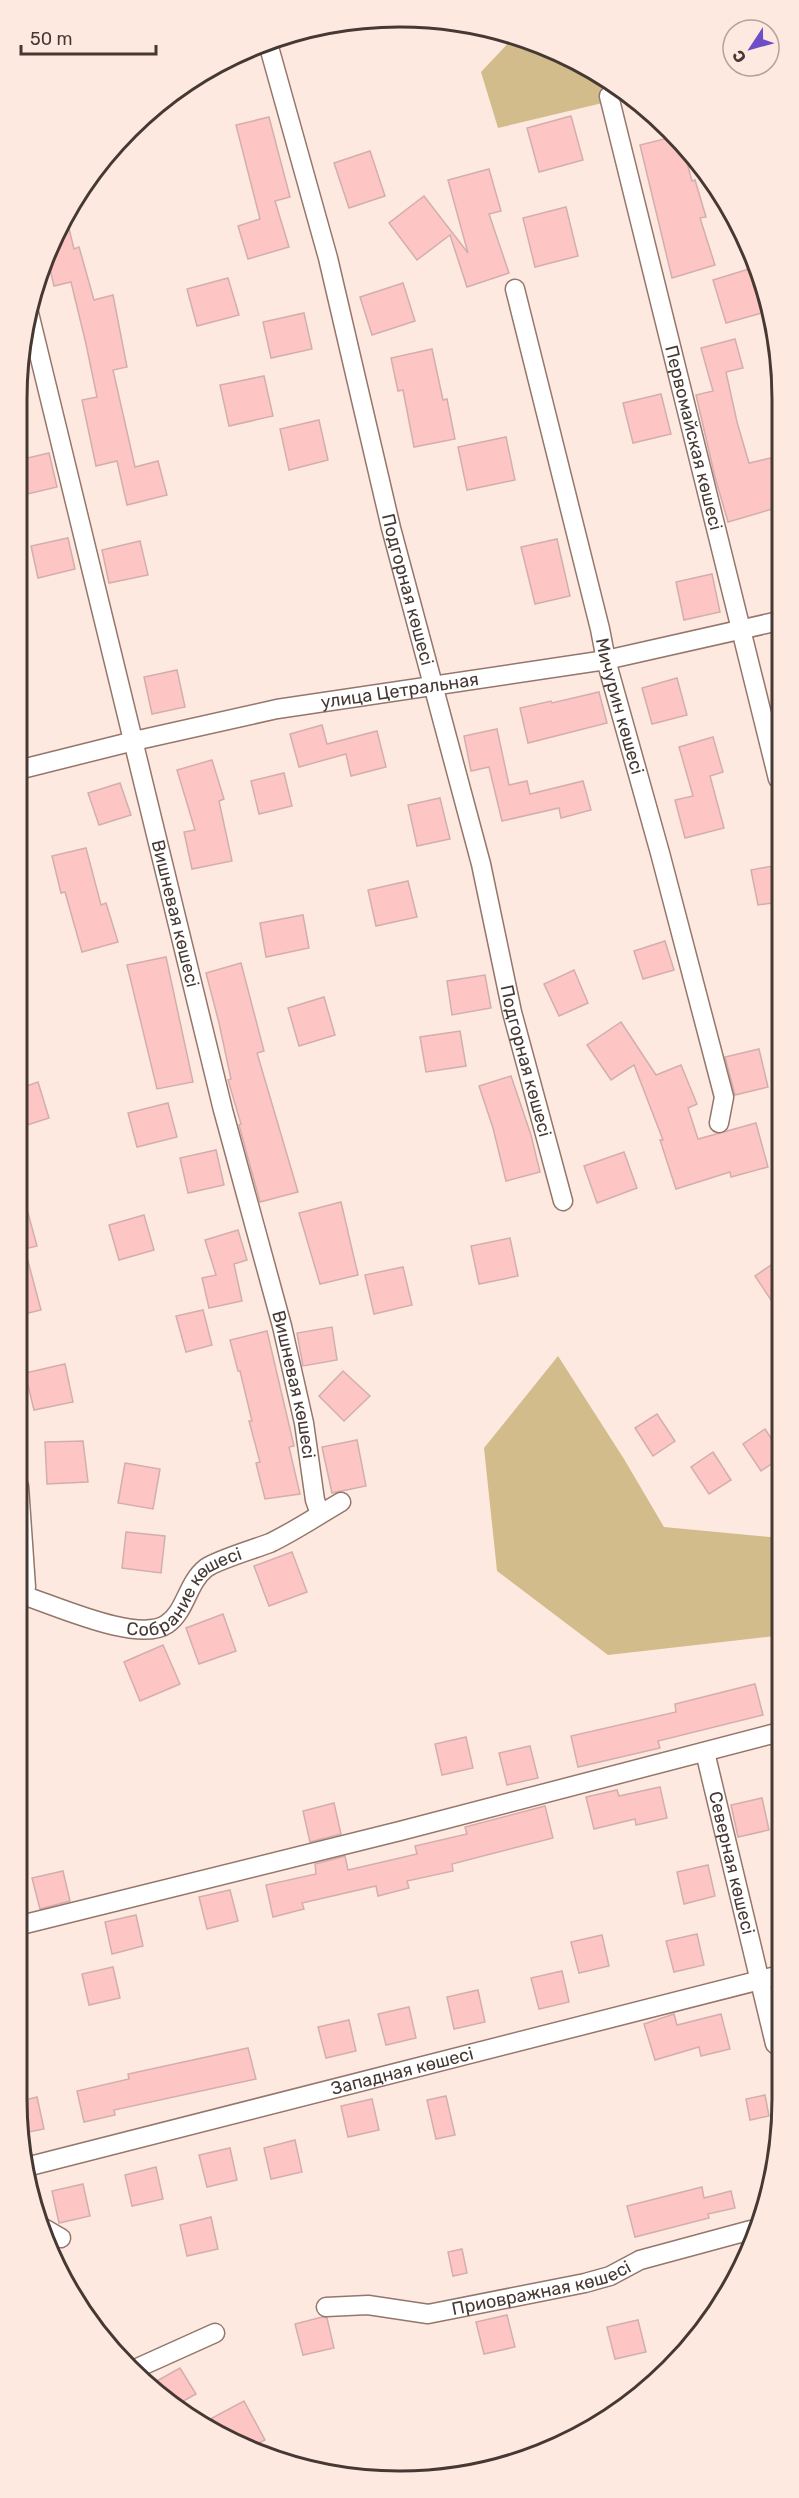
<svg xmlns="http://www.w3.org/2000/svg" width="799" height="2498" font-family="Rubik,sans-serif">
<rect width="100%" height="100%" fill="#fee9e1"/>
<!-- green -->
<g fill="#d2bc8c">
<polygon points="513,38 591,68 628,97 498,128 481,72"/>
<polygon points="558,1356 624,1459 664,1527 770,1537 777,1533 776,1636 608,1655 497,1571 484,1448"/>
</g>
<!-- building -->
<g fill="#fdc5c4" stroke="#d3aeae" stroke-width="1.5">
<polygon points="571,116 583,160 539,172 527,128"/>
<polygon points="269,117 290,197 275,201 289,247 248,259 238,226 260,219 236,125"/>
<polygon points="676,136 682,145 692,181 695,180 706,217 700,218 715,265 672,278 640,145"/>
<polygon points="370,151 385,196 349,208 334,163"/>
<polygon points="489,169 501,211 489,214 509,273 467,287 450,235 417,260 389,223 424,196 468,253 448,180"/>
<polygon points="566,207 578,256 535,267 523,218"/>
<polygon points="67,220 74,249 79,247 94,300 113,295 127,367 113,370 135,467 158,461 167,495 127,505 117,461 96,466 82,400 97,397 86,344 71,282 54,286 49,265"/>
<polygon points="749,269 762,313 726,323 713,280"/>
<polygon points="228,278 239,315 197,326 187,289"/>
<polygon points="403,283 415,321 372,335 360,297"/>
<polygon points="304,313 312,349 271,358 263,322"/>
<polygon points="735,339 743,368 726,372 737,422 749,463 779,456 779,507 728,522 715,477 696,395 713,391 701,348"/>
<polygon points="432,349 443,400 447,399 455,439 414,447 403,390 398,391 391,358"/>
<polygon points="264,376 273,416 229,426 220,385"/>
<polygon points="661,394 671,434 633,443 623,403"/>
<polygon points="319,420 328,460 289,470 280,429"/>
<polygon points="506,437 515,480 467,490 458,447"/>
<polygon points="49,453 57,487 23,495 23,459"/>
<polygon points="68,538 75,569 38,578 31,546"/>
<polygon points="557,539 570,596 535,604 521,547"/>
<polygon points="140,541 148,575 109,583 102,550"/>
<polygon points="712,574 720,612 684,620 676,582"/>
<polygon points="177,670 185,707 152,714 144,677"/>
<polygon points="677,678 687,715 652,724 642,688"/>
<polygon points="599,692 607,723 528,743 520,708 551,701 552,703"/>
<polygon points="322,725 327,744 377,731 386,767 351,776 346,754 299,767 290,734"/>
<polygon points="497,729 509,785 527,781 530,794 583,781 591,810 561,818 559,808 502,821 489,767 471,771 464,736"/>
<polygon points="713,737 723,772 710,776 724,828 685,838 675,800 693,796 679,747"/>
<polygon points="212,760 224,799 219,801 232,861 192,869 184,832 195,830 177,770"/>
<polygon points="284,773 292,806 259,814 251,781"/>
<polygon points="120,783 131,815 99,825 88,793"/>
<polygon points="440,798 450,839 417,846 408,805"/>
<polygon points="86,848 101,905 106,903 118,942 82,952 65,892 61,893 52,856"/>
<polygon points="778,865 778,902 758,905 751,870"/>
<polygon points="408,881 417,917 376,926 368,890"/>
<polygon points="303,915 309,948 266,957 260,923"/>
<polygon points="665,941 674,970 643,979 634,951"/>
<polygon points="166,957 193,1082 157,1089 127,965"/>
<polygon points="241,963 264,1051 257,1053 298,1192 260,1202 239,1125 241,1124 228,1080 231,1079 219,1023 206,973"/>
<polygon points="574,970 588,1003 559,1016 544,984"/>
<polygon points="485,975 491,1008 452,1015 447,981"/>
<polygon points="324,997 335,1035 299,1046 288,1008"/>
<polygon points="621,1022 656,1075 681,1065 697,1104 688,1108 698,1139 756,1123 768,1167 731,1177 730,1172 676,1189 660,1140 663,1140 634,1065 611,1080 587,1045"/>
<polygon points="460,1031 466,1066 426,1072 420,1037"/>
<polygon points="759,1049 768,1087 735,1095 725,1057"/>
<polygon points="511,1076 531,1135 540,1172 506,1181 493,1128 479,1086"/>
<polygon points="38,1082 49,1118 21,1127 21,1088"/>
<polygon points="168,1103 177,1137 137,1147 128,1113"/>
<polygon points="216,1150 224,1185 188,1193 180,1158"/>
<polygon points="624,1152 637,1188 597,1203 584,1166"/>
<polygon points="20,1202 25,1202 37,1246 20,1250 25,1250 41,1310 20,1315"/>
<polygon points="341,1202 358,1275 320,1284 299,1213"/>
<polygon points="144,1215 154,1250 119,1260 109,1225"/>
<polygon points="238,1230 247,1260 234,1264 242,1301 209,1308 202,1278 216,1275 205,1240"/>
<polygon points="510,1238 518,1276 479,1284 471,1246"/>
<polygon points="777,1261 777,1309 755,1276"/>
<polygon points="403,1267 412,1305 374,1314 365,1275"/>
<polygon points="203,1310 212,1345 186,1352 176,1316"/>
<polygon points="332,1327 337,1360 303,1366 297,1333"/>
<polygon points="267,1331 294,1446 289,1447 300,1494 265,1499 256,1463 260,1462 249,1421 252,1421 240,1371 238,1371 230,1340"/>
<polygon points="65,1364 73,1402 34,1410 25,1373"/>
<polygon points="343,1371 370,1396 344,1421 319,1396"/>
<polygon points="657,1414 675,1441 653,1456 635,1428"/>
<polygon points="765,1429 777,1447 777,1460 761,1471 743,1444"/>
<polygon points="357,1440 366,1486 332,1493 322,1447"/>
<polygon points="83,1441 88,1482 47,1484 45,1442"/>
<polygon points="713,1452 731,1480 709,1494 691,1467"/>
<polygon points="125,1463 160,1469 153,1509 118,1503"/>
<polygon points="126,1532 165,1536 161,1573 122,1568"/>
<polygon points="292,1552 307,1592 269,1606 254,1566"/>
<polygon points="223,1614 236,1651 199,1664 186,1628"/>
<polygon points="163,1645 180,1684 140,1701 124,1662"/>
<polygon points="755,1684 763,1715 658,1741 660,1748 578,1767 571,1736 676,1712 675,1704"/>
<polygon points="466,1737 473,1768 442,1775 435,1744"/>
<polygon points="530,1746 538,1778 507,1785 499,1753"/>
<polygon points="660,1787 667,1818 636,1825 635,1819 594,1829 586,1797 617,1790 619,1796"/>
<polygon points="762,1798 769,1830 738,1837 731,1805"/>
<polygon points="334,1803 341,1834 310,1842 303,1811"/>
<polygon points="545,1806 553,1838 452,1864 453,1871 407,1881 409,1888 378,1896 376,1886 302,1903 304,1909 273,1917 266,1885 316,1874 315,1864 345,1856 348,1870 417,1854 415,1846 467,1834 465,1827"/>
<polygon points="708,1865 715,1896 684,1904 677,1872"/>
<polygon points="63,1871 70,1901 40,1909 32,1878"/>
<polygon points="230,1890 238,1921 207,1929 199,1897"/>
<polygon points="136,1915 143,1946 112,1954 105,1922"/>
<polygon points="697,1934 704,1965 674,1972 666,1941"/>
<polygon points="602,1935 609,1966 579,1973 571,1942"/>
<polygon points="113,1967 120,1998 89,2005 82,1974"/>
<polygon points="562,1971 569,2002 539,2009 531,1978"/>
<polygon points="478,1990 485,2022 454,2029 447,1997"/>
<polygon points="409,2007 416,2038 386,2045 378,2014"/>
<polygon points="674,2014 677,2025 721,2014 730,2049 701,2056 699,2047 655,2060 644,2024"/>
<polygon points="349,2020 356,2051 326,2058 318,2027"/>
<polygon points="248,2048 256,2079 114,2110 115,2115 84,2122 77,2091 129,2079 128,2074"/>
<polygon points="765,2095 769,2116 750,2120 746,2099"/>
<polygon points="446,2096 455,2135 436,2139 427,2100"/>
<polygon points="37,2097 44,2129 23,2133 17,2102"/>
<polygon points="372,2099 379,2130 348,2137 341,2106"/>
<polygon points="295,2140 302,2172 271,2179 264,2148"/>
<polygon points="230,2148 237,2180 207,2187 199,2155"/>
<polygon points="156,2167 163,2199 132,2206 125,2175"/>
<polygon points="83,2184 90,2216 59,2223 52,2191"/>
<polygon points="702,2187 704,2198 731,2191 735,2208 708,2214 709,2218 635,2237 627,2206"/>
<polygon points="211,2217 218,2249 187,2256 180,2225"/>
<polygon points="462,2249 467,2273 453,2276 448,2252"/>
<polygon points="507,2315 515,2347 484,2354 476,2322"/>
<polygon points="322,2317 327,2318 334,2348 303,2355 295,2324"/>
<polygon points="638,2320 646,2352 615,2359 607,2327"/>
<polygon points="180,2368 196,2394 180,2403 153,2383"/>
<polygon points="244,2401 265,2440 250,2448 230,2442 221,2435 212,2418"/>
</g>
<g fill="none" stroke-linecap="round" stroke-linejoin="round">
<defs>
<g id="minor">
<path id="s1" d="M 269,47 L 328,258 L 391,528 L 481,864 L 512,1012 L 563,1201"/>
<path id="s2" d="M 609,96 L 778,779"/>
<path id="s3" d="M 515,289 L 600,629 L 606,660 L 660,853 L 724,1097 L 719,1123"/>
<path id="s4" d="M 29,313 L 223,1110 L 282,1326 L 304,1423 L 315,1500 L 320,1514"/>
<path id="s5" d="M 22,769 L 134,741 L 277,709 L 606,660 L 779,621"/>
<path id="s6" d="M 22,1595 C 55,1605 138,1644 167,1624 C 186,1611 187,1583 206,1568 C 217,1560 254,1549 270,1543 C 295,1531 317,1516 341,1502"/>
<polyline points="19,1597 26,1587 19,1486"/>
<path id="s7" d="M 705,1752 L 775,2044"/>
<polyline points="17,1926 400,1831 776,1733"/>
<path id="s8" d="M 30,2166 L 776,1976"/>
<polyline points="42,2227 61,2238"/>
<path id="s9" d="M 326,2307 L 368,2305 L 428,2314 L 585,2283 L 610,2276 L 640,2260 L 751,2230"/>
<polyline points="135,2369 215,2333"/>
</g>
</defs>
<!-- minor casing -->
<use href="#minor" stroke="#95766a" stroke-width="21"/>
<!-- minor -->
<use href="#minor" stroke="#fff" stroke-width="18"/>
</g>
<g text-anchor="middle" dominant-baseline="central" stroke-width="4.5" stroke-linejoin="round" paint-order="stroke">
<!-- street labels -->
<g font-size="18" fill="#463833" stroke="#fee9e1">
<text stroke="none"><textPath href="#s2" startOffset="352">Первомайская көшесі</textPath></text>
<text stroke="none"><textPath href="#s1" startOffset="560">Подгорная көшесі</textPath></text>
<text stroke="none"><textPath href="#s5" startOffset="386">улица Цетральная</textPath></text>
<text stroke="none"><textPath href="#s3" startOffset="430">Мичурин көшесі</textPath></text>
<text stroke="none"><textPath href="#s4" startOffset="618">Вишневая көшесі</textPath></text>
<text stroke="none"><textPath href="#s1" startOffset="1046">Подгорная көшесі</textPath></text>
<text stroke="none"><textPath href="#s4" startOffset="1104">Вишневая көшесі</textPath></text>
<text stroke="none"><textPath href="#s6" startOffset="184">Собрание көшесі</textPath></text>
<text stroke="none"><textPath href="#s7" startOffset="114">Северная көшесі</textPath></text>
<text stroke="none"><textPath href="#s8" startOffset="384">Западная көшесі</textPath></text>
<text stroke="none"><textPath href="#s9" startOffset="219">Приовражная көшесі</textPath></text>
</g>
</g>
<!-- crop -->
<path d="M0 0H799V2498H0ZM399 27H400A372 372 0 0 1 772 399V2099A372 372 0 0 1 400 2471H399A372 372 0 0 1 27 2099V399A372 372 0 0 1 399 27Z" fill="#fee9e1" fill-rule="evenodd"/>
<path fill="none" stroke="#463833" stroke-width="3" d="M399 27H400A372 372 0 0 1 772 399V2099A372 372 0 0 1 400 2471H399A372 372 0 0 1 27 2099V399A372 372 0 0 1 399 27Z"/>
<!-- north arrow -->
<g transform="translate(751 48) rotate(234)"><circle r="28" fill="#fee9e1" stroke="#b4a29b" stroke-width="1.5"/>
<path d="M0-4.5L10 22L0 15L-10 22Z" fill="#6d4ec8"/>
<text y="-9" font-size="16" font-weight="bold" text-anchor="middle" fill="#463833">С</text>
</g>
<!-- scale -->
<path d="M21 45v9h135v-9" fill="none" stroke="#463833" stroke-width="3"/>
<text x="30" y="45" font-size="18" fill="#463833" stroke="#fee9e1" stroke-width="4.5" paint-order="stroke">50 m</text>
</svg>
